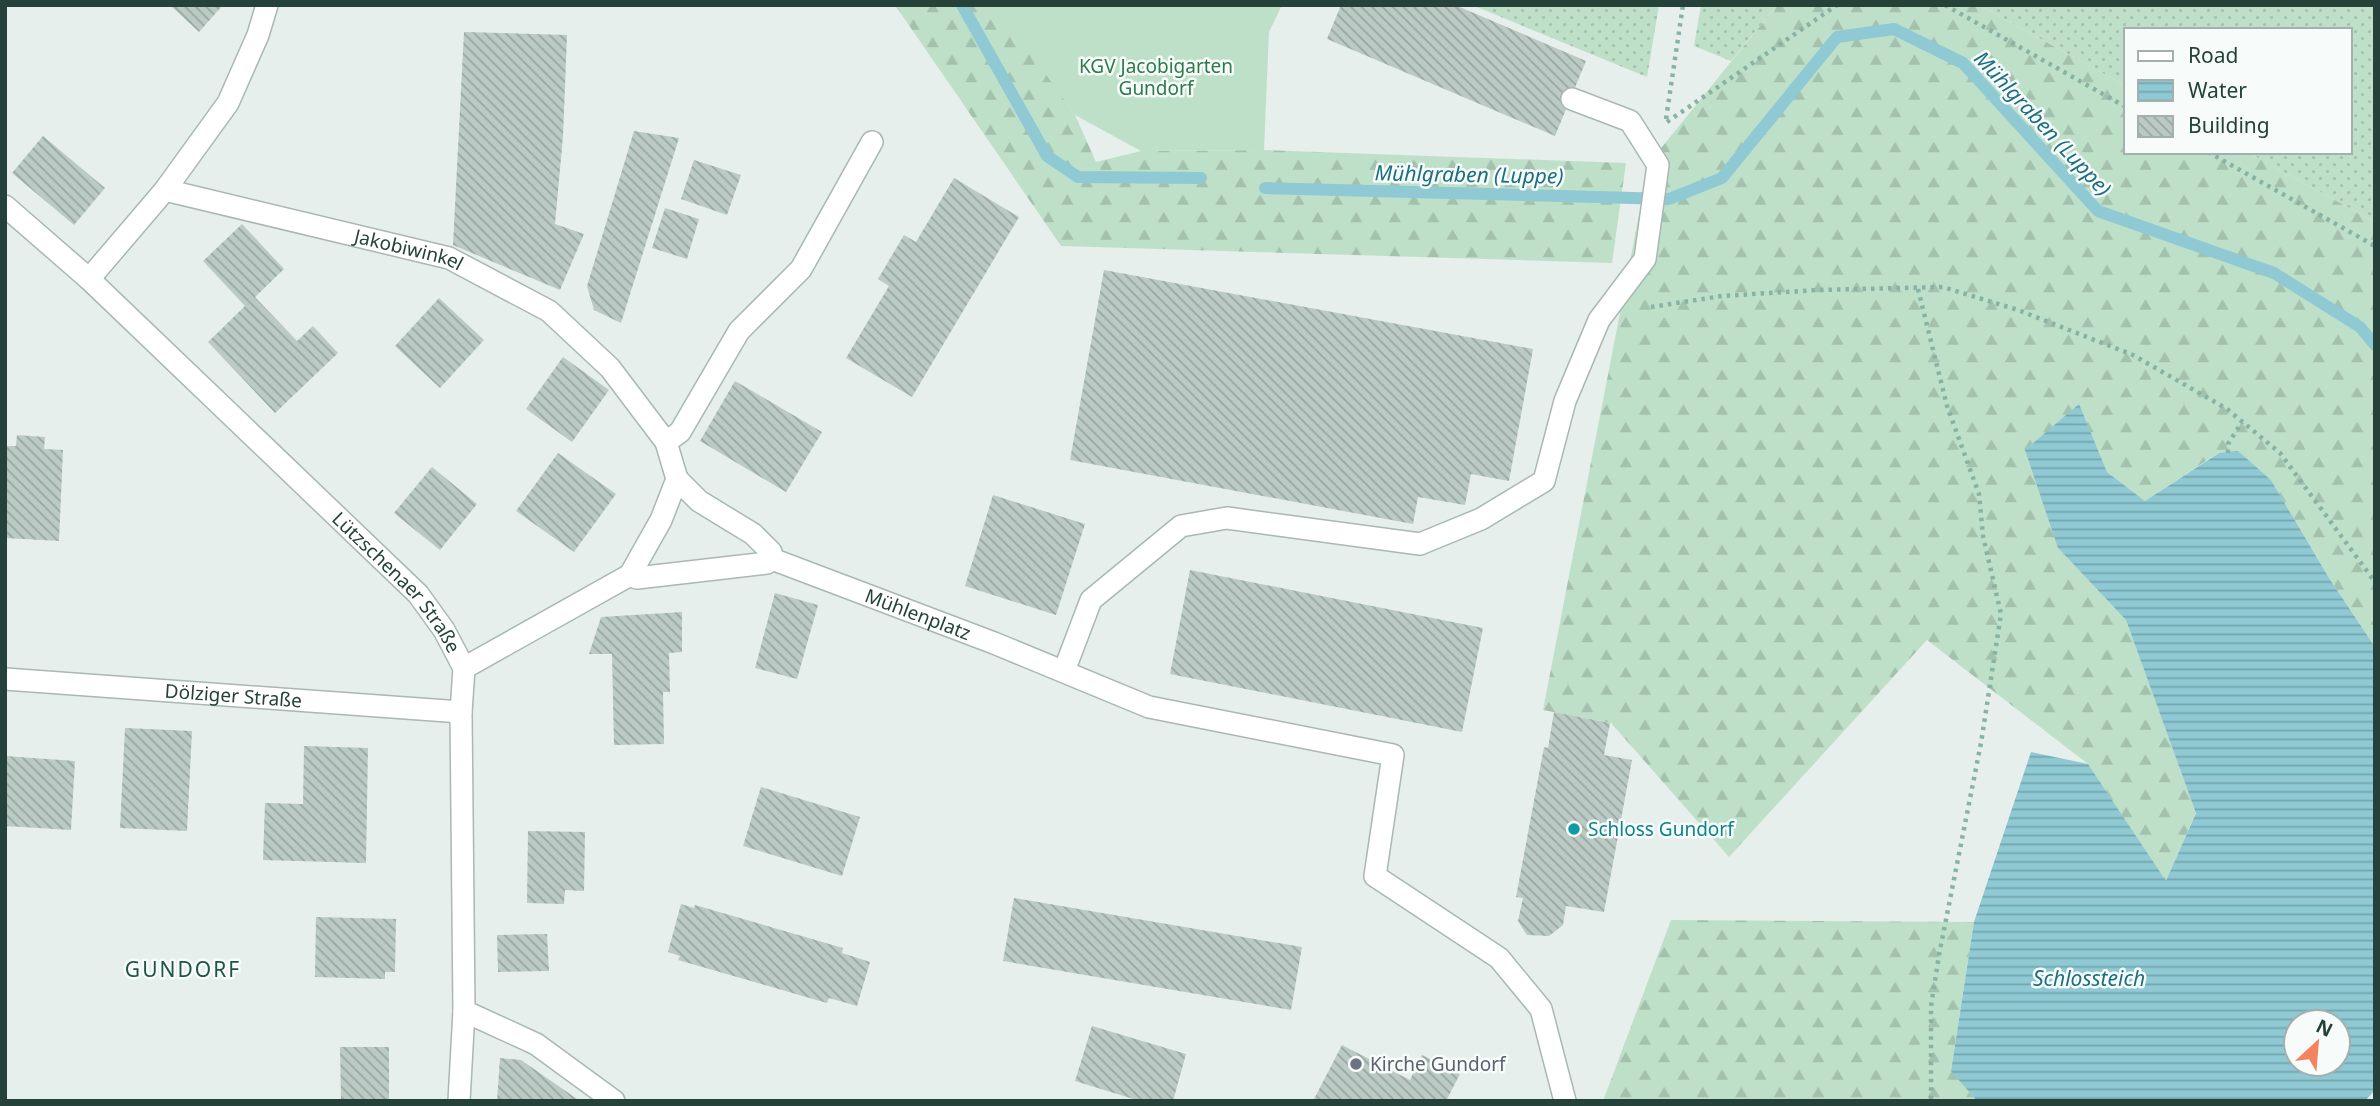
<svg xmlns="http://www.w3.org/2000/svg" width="2380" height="1106" font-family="'Noto Sans',sans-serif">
<defs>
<pattern id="grass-dots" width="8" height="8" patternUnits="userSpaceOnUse" patternTransform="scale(1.75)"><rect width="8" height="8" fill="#bfe0c8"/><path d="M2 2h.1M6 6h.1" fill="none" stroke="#a4c1ad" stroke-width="1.8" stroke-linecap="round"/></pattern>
<pattern id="forest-firs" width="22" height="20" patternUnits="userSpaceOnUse" patternTransform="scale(1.75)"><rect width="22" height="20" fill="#bfe0c8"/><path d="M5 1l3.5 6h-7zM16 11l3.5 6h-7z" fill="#a4c1ad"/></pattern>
<pattern id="water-rules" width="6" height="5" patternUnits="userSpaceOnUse" patternTransform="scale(1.75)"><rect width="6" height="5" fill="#8ec9d4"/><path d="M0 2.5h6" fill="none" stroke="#74a5ad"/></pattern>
<pattern id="building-back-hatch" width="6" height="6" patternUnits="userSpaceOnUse" patternTransform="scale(1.75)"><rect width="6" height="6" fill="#bbcac4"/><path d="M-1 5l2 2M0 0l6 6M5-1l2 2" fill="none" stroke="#98a6a0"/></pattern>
</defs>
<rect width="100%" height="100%" fill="#e6efeb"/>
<!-- grass -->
<g fill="url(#grass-dots)">
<polygon points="1472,5 1659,5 1647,77"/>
<polygon points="1701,5 1777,5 1731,61 1694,46"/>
<polygon points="1979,5 2375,5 2375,222 2247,152 2350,152 2350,30 2126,30 2126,86"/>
</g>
<!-- forest -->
<g fill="url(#forest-firs)">
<polygon points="895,5 998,5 1075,115 1096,162 1141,151 1264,150 1626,163 1612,263 1061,246"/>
<polygon points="1777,5 1979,5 2126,86 2126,152 2247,152 2375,222 2375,647 2329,578 2271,480 2238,452 2218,453 2145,501 2107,472 2079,405 2058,548 2126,620 2196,812 2166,882 2088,764 1927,640 1729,857 1611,723 1543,710 1649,163"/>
<polygon points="1671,920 1974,922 1951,1070 1977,1101 1603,1101"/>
</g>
<!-- garden -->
<polygon fill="#bfe0c8" points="996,5 1282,5 1269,32 1264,150 1141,151 1075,115"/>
<!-- water -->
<path fill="url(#water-rules)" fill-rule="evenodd" d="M 2079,404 L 2107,472 L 2145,501 L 2219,453 L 2238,451 L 2271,480 L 2329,578 L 2375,647 L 2375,1090 L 2365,1101 L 1977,1101 L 1951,1071 L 1974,922 L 2031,752 L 2088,764 L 2166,881 L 2196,813 L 2126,620 L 2058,548 L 2025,450 ZM 2296,1022 L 2338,1022 L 2338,1064 L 2296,1064 Z"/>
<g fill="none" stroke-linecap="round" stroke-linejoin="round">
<!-- stream -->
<g stroke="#8ec9d4" stroke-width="12">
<polyline points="962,5 1047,156 1078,177 1201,178"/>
<polyline points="1265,188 1669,199 1722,178 1837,37 1894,29 1963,63 2098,211 2274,273 2360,327 2375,345"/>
</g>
</g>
<!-- building -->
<g fill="url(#building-back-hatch)">
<polygon points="170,5 223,5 199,32"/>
<polygon points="1341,5 1455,5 1586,61 1555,136 1327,39"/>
<polygon points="464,32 567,35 563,136 555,224 584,234 560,290 453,245"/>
<polygon points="634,131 679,138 621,323 594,310 587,286"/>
<polygon points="43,136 105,188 74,225 12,173"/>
<polygon points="694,160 741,175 727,215 681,199"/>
<polygon points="954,178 1019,217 912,397 846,358 889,286 878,279 904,235 916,242"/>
<polygon points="665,208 699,219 687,259 652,248"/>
<polygon points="242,224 284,269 255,297 297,341 313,326 338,353 275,413 208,342 245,306 203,261"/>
<polygon points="1104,270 1533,349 1509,481 1471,474 1465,505 1418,497 1413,524 1070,460"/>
<polygon points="439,298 484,340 440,388 395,346"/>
<polygon points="563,357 609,390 572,442 526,409"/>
<polygon points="735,381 822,432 786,492 700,441"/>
<polygon points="17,435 45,437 44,449 63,450 59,541 5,538 5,446 16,446"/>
<polygon points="558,453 616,494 574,552 516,511"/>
<polygon points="432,467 477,504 440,550 394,513"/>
<polygon points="993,495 1085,524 1056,615 965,586"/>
<polygon points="1190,570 1483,628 1462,732 1170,674"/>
<polygon points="775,593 818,605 797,679 755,668"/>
<polygon points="682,612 682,652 669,653 670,692 663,692 664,744 614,745 612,654 589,654 601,617"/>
<polygon points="1554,712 1610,723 1604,755 1632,760 1604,912 1566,906 1563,925 1549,936 1527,935 1518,921 1523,898 1516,897 1544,747 1548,748"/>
<polygon points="125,728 192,731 187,831 120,828"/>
<polygon points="304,746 368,748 366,863 263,860 265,803 303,804"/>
<polygon points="5,756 75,761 71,830 5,826"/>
<polygon points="761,787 860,817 842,876 743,846"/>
<polygon points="528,831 585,832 584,891 565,890 564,904 527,903"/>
<polygon points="1014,898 1302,947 1291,1010 1003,961"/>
<polygon points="681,904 694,908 695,905 843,948 842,953 870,962 857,1006 829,998 827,1003 678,960 680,956 668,952"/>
<polygon points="316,917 396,919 395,972 385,972 385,979 315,977"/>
<polygon points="547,934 549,971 498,972 497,935"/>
<polygon points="1092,1026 1186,1054 1173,1101 1140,1101 1075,1081"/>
<polygon points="1342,1045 1410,1080 1422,1055 1460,1074 1447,1099 1451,1101 1313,1101"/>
<polygon points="340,1047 389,1047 389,1101 341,1101"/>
<polygon points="500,1058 521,1060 580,1101 497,1101"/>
</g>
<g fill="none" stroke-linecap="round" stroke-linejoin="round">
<defs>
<g id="minor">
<polyline points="165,190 228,103 258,35 267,5"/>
<path id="s1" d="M 5,206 L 89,279 L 418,594 L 444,630 L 464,668 L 461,712 L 464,1011 L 459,1101"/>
<path id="s2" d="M 89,279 L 165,190 L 449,258 L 549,311 L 610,368 L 666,442 L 677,479"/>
<polyline points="666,442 680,432 739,331 801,269 872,142"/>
<path id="s3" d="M 772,559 L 994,643 L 1149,707 L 1393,755 L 1375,876 L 1499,958 L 1541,1009 L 1565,1101"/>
<polyline points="630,575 661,520 677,479 699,501 753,534 771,552 772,559"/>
<polyline points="464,668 630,575 637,578 767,563 772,559"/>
<polyline points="1064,671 1091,600 1181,526 1227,518 1420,544 1481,519 1544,481 1565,401 1599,320 1645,259 1658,165 1630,121 1572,99"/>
<path id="s4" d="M 5,679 L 461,712"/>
<polyline points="464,1011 536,1044 614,1101"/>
</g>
</defs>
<!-- minor casing -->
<use href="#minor" stroke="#a8b8b2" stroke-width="24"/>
<!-- path -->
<g stroke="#86b3a5" stroke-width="4.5" stroke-dasharray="3.5 5" stroke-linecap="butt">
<polyline points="1945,5 2126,107"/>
<polyline points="1666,119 1683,5"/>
<polyline points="1667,122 1837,5"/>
<polyline points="2208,152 2375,246"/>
<polyline points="1918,289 1947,406 1979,494 1983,536 2001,614 1981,743 1939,955 1931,1006 1931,1101"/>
<polyline points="1651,307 1722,296 1817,290 1943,287 2018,310 2133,355 2227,409 2280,453 2375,582"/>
<polyline points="2228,453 2228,444 2242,422"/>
</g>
<!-- minor -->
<use href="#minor" stroke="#fff" stroke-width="21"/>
</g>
<!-- markers -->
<circle fill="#0f9aa8" stroke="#f7fbf9" stroke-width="2.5" cx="1574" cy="829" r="7"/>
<circle fill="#6b7280" stroke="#f7fbf9" stroke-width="2.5" cx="1356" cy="1064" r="7"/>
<g text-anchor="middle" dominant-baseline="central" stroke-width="5" stroke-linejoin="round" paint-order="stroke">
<!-- park labels -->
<g font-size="19" fill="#2d7a4b" stroke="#f7fbf9">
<text x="1156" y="66">KGV Jacobigarten<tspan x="1156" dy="22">Gundorf</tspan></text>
</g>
<!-- street labels -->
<g font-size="19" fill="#24423a" stroke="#f7fbf9">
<text stroke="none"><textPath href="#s2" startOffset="368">Jakobiwinkel</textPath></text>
<text stroke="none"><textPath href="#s1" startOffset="544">Lützschenaer Straße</textPath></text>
<text stroke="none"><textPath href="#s3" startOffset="156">Mühlenplatz</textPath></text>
<text stroke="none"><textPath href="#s4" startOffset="229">Dölziger Straße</textPath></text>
</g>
<!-- culture labels -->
<g font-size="19" fill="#0d838f" stroke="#f7fbf9" text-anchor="start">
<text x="1588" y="829">Schloss Gundorf</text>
</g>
<!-- worship labels -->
<g font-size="19" fill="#5b616d" stroke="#f7fbf9" text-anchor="start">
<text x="1370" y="1064">Kirche Gundorf</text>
</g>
<!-- water labels -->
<g font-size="21" font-style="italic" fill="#1c6f80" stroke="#f7fbf9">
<text transform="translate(2043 123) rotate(47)">Mühlgraben (Luppe)</text>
<text transform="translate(1469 174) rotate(1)">Mühlgraben (Luppe)</text>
<text x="2089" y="978">Schlossteich</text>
</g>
<!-- neighbourhood labels -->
<g font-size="21" letter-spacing="2" fill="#1f5548" stroke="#f7fbf9">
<text x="183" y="969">GUNDORF</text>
</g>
</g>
<!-- border -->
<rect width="2380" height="1106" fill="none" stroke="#24423a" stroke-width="14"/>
<!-- legend -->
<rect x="2124" y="28" width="228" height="126" fill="#f7fbf9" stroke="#a3b1ad" stroke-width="2"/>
<rect x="2138" y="51" width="35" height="10" fill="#ffffff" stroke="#a3b1ad" stroke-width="2"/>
<text x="2188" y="63" font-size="21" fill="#24423a">Road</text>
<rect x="2138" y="80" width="35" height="21" fill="url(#water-rules)" stroke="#a3b1ad" stroke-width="2"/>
<text x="2188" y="98" font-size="21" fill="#24423a">Water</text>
<rect x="2138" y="116" width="35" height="21" fill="url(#building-back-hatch)" stroke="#a3b1ad" stroke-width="2"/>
<text x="2188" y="133" font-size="21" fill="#24423a">Building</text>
<!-- north arrow -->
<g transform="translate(2317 1043) rotate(26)"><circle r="33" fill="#f7fbf9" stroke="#a3b1ad" stroke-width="2"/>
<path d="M0-5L12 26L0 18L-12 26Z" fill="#f4845f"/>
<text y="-10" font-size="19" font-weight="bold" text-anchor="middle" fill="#24423a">N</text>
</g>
</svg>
